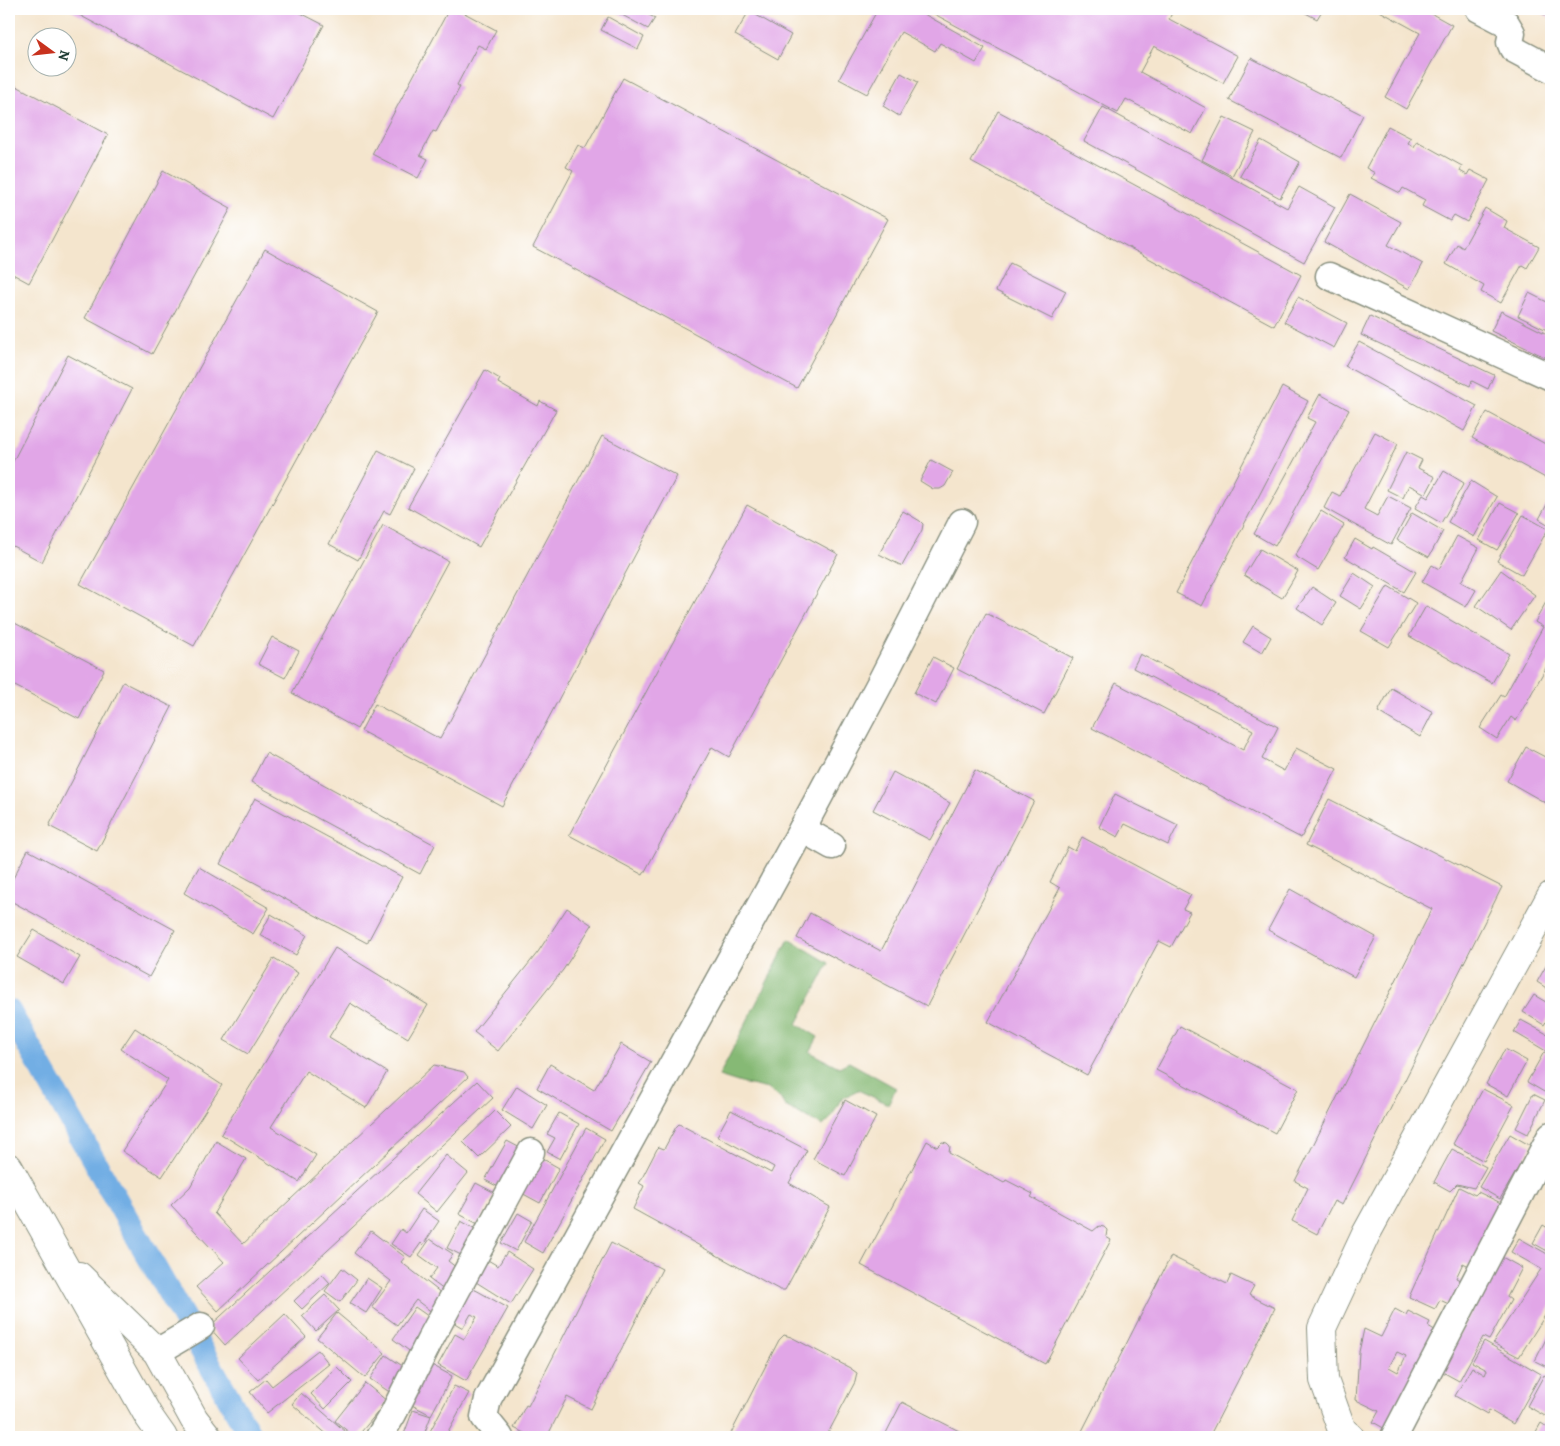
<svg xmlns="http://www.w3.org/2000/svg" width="1560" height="1446" font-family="Alegreya,serif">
<rect width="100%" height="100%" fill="#fff"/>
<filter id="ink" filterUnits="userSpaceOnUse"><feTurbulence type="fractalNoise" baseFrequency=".02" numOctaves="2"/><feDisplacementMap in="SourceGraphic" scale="10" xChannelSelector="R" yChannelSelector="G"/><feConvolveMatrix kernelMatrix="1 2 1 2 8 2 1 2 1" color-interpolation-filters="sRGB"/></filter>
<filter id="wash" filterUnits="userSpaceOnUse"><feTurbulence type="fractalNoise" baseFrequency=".0096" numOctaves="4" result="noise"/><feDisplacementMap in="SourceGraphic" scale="20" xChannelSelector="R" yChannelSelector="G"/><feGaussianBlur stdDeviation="1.12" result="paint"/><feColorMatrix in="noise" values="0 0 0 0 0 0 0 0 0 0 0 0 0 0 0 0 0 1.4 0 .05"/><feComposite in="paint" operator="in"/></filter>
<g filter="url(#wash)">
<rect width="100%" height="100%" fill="#f4e5cd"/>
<!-- forest -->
<polygon fill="#86b974" stroke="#527b54" points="789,939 829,963 797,1024 818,1037 810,1052 839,1067 849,1062 896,1088 888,1104 858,1090 841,1099 831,1118 823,1126 785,1106 780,1098 768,1089 741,1083 719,1076"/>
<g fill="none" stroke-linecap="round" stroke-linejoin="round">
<!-- canal -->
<polyline stroke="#72aee4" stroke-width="24" points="9,1011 251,1437"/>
</g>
<g id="blocks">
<!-- building -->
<g fill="#e1a6e7" fill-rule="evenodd">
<polygon points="68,9 293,9 324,25 273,119"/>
<polygon points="449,9 457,9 496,30 486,49 478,45 457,85 460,87 436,132 433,131 420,155 428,159 418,178 372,154"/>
<polygon points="611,9 637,9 655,18 648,29"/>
<polygon points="878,9 915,9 985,48 976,63 940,43 935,51 901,32 867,94 839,79"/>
<polygon points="925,9 1174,9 1169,19 1238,56 1223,83 1154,46 1140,72 1206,108 1192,134 1126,99 1118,113"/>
<polygon points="1298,9 1323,9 1317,19"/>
<polygon points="1376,9 1423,9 1452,25 1406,109 1385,97 1420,33"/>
<polygon points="1534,9 1551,9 1551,18"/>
<polygon points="749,11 791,35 778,59 735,35"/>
<polygon points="608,17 644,37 638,49 601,30"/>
<polygon points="1251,58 1363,115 1341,158 1229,100"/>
<polygon points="901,73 918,82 899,116 883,106"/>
<polygon points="623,78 888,219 797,388 533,247 573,171 566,167 578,145 585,148"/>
<polygon points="9,82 108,135 29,283 9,272"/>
<polygon points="1103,107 1287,208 1299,187 1335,207 1304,262 1084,141"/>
<polygon points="998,111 1301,275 1274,326 971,162"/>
<polygon points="1224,117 1255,132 1232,176 1202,160"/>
<polygon points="1388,126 1411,138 1408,143 1414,147 1417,141 1462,166 1460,171 1467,175 1470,170 1489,180 1467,222 1454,215 1450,221 1422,206 1425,200 1403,188 1400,193 1371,178 1375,173 1366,168"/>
<polygon points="1261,140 1300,162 1280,198 1240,176"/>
<polygon points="163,171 231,208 152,354 85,318"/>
<polygon points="1350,194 1401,222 1388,245 1423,264 1409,289 1324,242"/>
<polygon points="1485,208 1507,221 1504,228 1539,247 1527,268 1522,265 1501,303 1481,292 1484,286 1446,264 1457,244 1463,248"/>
<polygon points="265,249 378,312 194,646 80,584"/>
<polygon points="1010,263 1066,291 1052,319 996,291"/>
<polygon points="1529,293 1551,304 1551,332 1518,316"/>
<polygon points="1298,297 1347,323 1334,348 1284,322"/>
<polygon points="1501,311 1551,336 1551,360 1491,331"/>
<polygon points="1370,316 1494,375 1488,389 1472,381 1470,386 1361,335"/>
<polygon points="1359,342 1477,406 1464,431 1345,366"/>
<polygon points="68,355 132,389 42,562 9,544 9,469"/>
<polygon points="485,370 500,379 498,383 538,406 540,401 556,410 479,547 408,507"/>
<polygon points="1282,387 1308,401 1202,606 1176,593"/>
<polygon points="1320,394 1349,410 1275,546 1254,534 1315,422 1307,418"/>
<polygon points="1487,412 1551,447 1551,481 1472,438"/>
<polygon points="1375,432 1398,444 1364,509 1377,516 1388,496 1411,508 1391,545 1324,508 1332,492 1340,496"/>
<polygon points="602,436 677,476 502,806 361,731 375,704 440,739"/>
<polygon points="378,450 414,468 390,514 384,511 358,560 329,544"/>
<polygon points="1406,452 1422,460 1418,468 1435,477 1426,494 1409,485 1403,498 1387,490"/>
<polygon points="931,460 953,472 945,486 940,489 933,489 920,481"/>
<polygon points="1444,471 1464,483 1441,523 1415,508 1423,495 1428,498"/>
<polygon points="1471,481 1497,497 1474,537 1448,522"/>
<polygon points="1551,497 1551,526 1539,519"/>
<polygon points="1500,503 1519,513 1497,550 1479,540"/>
<polygon points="747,505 838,554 729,757 712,747 643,875 569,835"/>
<polygon points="903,511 920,521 923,524 922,530 902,566 879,554"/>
<polygon points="1321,511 1344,525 1318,570 1295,556"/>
<polygon points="1412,513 1443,531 1429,557 1397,540"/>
<polygon points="1523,515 1548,529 1522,575 1497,561"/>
<polygon points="383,525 448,561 357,729 292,693"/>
<polygon points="1457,536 1479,548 1461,582 1476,590 1466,607 1422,582 1432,565 1439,569"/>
<polygon points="1355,539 1372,549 1373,547 1416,572 1404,592 1345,557"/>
<polygon points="1260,549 1298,571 1282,598 1244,575"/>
<polygon points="1501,570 1535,595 1511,630 1476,606"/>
<polygon points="1354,573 1375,587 1361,609 1340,596"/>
<polygon points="1388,586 1416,603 1389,647 1361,631"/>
<polygon points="1312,587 1336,603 1322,625 1297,608"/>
<polygon points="1551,593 1551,659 1516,721 1511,717 1497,739 1480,728 1501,695 1504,697 1543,627 1535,622"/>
<polygon points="1426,606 1509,654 1492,683 1409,636"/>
<polygon points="986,613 1073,658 1044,714 957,669"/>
<polygon points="9,620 104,670 79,719 9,683"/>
<polygon points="1253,626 1271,637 1262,653 1243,642"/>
<polygon points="272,637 299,651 285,678 258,664"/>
<polygon points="1140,654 1278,727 1262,759 1284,771 1296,748 1337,769 1301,838 1092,728 1116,683 1243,750 1253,730 1133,668"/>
<polygon points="933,657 954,668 936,704 914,693"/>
<polygon points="123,682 172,707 97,851 49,826"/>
<polygon points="1391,688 1433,712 1420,737 1378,712"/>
<polygon points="1526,747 1547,758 1551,751 1551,806 1507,781"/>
<polygon points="266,753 435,845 420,874 251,782"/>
<polygon points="975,770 1034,801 927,1006 797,938 810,913 881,951"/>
<polygon points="893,772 950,803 930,840 873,810"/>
<polygon points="1115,794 1178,825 1168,845 1125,824 1118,837 1099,827"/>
<polygon points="255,798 402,877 367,943 220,864"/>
<polygon points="1329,799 1502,887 1342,1205 1334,1201 1317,1234 1292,1221 1308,1188 1295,1181 1432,909 1306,845"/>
<polygon points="1082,837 1191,895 1183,909 1190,912 1171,947 1159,941 1087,1075 988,1022 1060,888 1050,882 1068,847 1075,851"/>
<polygon points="28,850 175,930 149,977 9,900 9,886"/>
<polygon points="199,867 269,908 253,934 184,893"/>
<polygon points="1290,889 1376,937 1354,977 1268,930"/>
<polygon points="567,908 592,925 563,970 498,1051 474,1032 538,952"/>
<polygon points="271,914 307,935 296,955 260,935"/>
<polygon points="34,930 80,957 64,984 17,957"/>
<polygon points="335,948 428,1005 408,1038 350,1003 329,1037 387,1072 366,1108 306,1071 271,1127 316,1155 299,1182 221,1134"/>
<polygon points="1551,957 1551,991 1537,982"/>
<polygon points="274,958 298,973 248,1054 224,1040"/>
<polygon points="1534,995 1551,1005 1551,1013 1544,1025 1523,1012"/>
<polygon points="1521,1020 1547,1034 1551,1026 1551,1054 1514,1032"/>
<polygon points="1180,1026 1298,1089 1275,1133 1156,1070"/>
<polygon points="135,1028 222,1085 162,1177 122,1151 168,1080 121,1049"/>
<polygon points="621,1044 651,1062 611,1131 537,1088 550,1064 594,1090"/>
<polygon points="1505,1049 1527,1061 1508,1096 1486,1084"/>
<polygon points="1544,1052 1551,1056 1551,1096 1527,1082"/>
<polygon points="434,1065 464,1072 468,1077 218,1311 196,1287 224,1262 171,1205 190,1187 216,1141 246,1159 214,1213 243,1244"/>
<polygon points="477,1081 493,1098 225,1345 209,1327"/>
<polygon points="517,1086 547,1105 533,1129 502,1110"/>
<polygon points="1483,1089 1514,1105 1484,1161 1453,1144"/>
<polygon points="1533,1094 1545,1100 1528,1134 1516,1128"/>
<polygon points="845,1100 876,1117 845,1176 813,1159"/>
<polygon points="731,1110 807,1150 789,1183 830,1207 785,1290 780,1290 633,1209 644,1186 639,1183 640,1182 657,1149 659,1147 664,1149 676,1127 679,1124 771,1173 774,1167 717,1136"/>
<polygon points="495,1111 511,1127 479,1158 463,1142"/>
<polygon points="559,1113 579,1124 560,1159 547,1152 555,1138 547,1134"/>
<polygon points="586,1128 605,1139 543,1253 524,1242"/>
<polygon points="1510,1134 1531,1146 1500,1199 1479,1187"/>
<polygon points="507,1141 526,1151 504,1190 485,1180"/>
<polygon points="927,1141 937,1147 942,1142 947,1143 950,1146 949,1153 1004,1183 1006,1180 1033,1194 1031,1197 1093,1231 1099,1226 1104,1227 1107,1230 1106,1237 1111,1240 1045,1364 861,1265"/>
<polygon points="1452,1149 1486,1167 1474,1188 1457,1184 1450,1191 1434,1182"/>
<polygon points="446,1155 468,1173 437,1212 415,1194"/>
<polygon points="536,1155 559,1168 540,1203 516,1190"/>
<polygon points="476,1183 495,1193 478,1224 459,1214"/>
<polygon points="1459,1187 1475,1195 1478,1192 1503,1204 1471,1267 1463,1263 1456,1278 1464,1282 1453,1306 1440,1300 1435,1309 1409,1297"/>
<polygon points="422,1209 439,1221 423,1245 421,1243 411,1257 391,1244 401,1229 406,1233"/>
<polygon points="518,1213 532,1221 516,1251 501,1243"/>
<polygon points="461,1221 481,1232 467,1258 447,1248"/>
<polygon points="1543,1225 1551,1230 1551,1253 1533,1243"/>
<polygon points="371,1231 405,1257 401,1262 450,1300 437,1316 416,1300 397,1325 372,1307 391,1281 354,1253"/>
<polygon points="1519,1238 1551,1256 1551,1306 1519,1357 1493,1343 1541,1269 1511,1252"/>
<polygon points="430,1239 453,1254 448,1261 462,1272 448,1293 429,1279 437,1268 419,1255"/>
<polygon points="611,1243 662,1269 591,1409 567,1397 547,1437 532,1437 514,1428 526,1405 528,1406"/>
<polygon points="507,1252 533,1269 511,1304 468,1277 481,1256 498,1266"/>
<polygon points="1171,1256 1227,1284 1231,1275 1254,1286 1249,1295 1275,1308 1209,1437 1079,1437"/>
<polygon points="1502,1257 1522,1268 1507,1297 1511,1300 1489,1340 1483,1337 1459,1381 1439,1370"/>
<polygon points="342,1268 357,1280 340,1302 325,1291"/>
<polygon points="322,1274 330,1283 302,1309 294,1301"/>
<polygon points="367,1278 382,1288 366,1313 350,1303"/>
<polygon points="465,1284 508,1308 466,1381 438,1365 455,1334 464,1339 477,1317 471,1314 463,1328 446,1318"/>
<polygon points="325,1295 339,1310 316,1331 302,1316"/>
<polygon points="415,1307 435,1321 412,1353 393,1339"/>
<path d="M 1395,1309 L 1406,1315 L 1408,1311 L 1430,1322 L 1428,1326 L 1438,1332 L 1387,1430 L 1373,1422 L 1379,1411 L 1356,1400 L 1359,1352 L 1364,1329 L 1381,1337 ZM 1397,1352 L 1406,1356 L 1398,1372 L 1389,1367 Z"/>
<polygon points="337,1313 385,1353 365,1378 317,1338"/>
<polygon points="285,1314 306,1337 258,1380 238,1358"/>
<polygon points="1550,1331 1551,1331 1551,1369 1535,1361"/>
<polygon points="784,1335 791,1337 850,1368 857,1373 855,1382 826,1437 729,1437 779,1340"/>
<polygon points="1484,1341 1541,1374 1513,1424 1489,1410 1487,1414 1455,1396 1472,1367 1485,1375 1487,1370 1472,1362"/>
<polygon points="318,1350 329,1364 267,1413 250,1392 266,1379 272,1386"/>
<polygon points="386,1355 410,1371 394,1395 370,1379"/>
<polygon points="428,1363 452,1376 431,1415 406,1402"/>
<polygon points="337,1367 352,1382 325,1409 311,1394"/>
<polygon points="1544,1375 1551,1379 1551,1396 1547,1402 1551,1405 1545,1416 1527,1406"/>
<polygon points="365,1383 387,1401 357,1437 355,1437 335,1421"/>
<polygon points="454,1386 469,1393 445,1437 427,1437"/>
<polygon points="301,1393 346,1432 342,1437 330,1437 292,1404"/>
<polygon points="902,1402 963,1433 961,1437 884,1437"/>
<polygon points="413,1410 431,1416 423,1437 403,1437"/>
<polygon points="1541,1423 1550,1429 1551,1426 1551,1437 1533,1437"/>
</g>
</g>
</g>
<g filter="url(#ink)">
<use href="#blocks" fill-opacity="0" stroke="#8a9180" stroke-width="1"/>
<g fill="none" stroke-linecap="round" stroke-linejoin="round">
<defs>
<g id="minor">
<polyline points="1479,9 1506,23 1512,33 1510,42 1513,49 1551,69"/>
<polyline points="1329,276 1551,377"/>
<polyline points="802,829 832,846"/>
<polyline points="157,1352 201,1326"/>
<polyline points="379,1437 393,1414 430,1340 531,1152"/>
<polyline points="500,1437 484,1417 488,1399 802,829 880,683 962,522"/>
<polyline points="1394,1437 1551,1135"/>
</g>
<g id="tertiary">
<polyline points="9,1168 149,1417 163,1437"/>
<polyline points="79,1276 157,1352 194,1419 208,1437"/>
<polyline points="1350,1437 1342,1430 1324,1380 1322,1328 1366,1234 1551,896"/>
</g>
</defs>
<!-- minor casing -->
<use href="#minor" stroke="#8a9180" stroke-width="29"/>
<!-- tertiary casing -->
<use href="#tertiary" stroke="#8a9180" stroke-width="30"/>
<!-- minor -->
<use href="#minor" stroke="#fff" stroke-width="26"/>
<!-- tertiary -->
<use href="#tertiary" stroke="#fff" stroke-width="28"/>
</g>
</g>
<!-- margin -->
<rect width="1560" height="1446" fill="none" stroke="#fff" stroke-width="30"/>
<!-- north arrow -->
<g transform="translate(52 52) rotate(105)"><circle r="24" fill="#ffffff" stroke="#a5b1ae"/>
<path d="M0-4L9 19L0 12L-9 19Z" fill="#c8321e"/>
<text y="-8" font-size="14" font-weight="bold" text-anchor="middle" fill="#1f3d34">N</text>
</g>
</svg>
